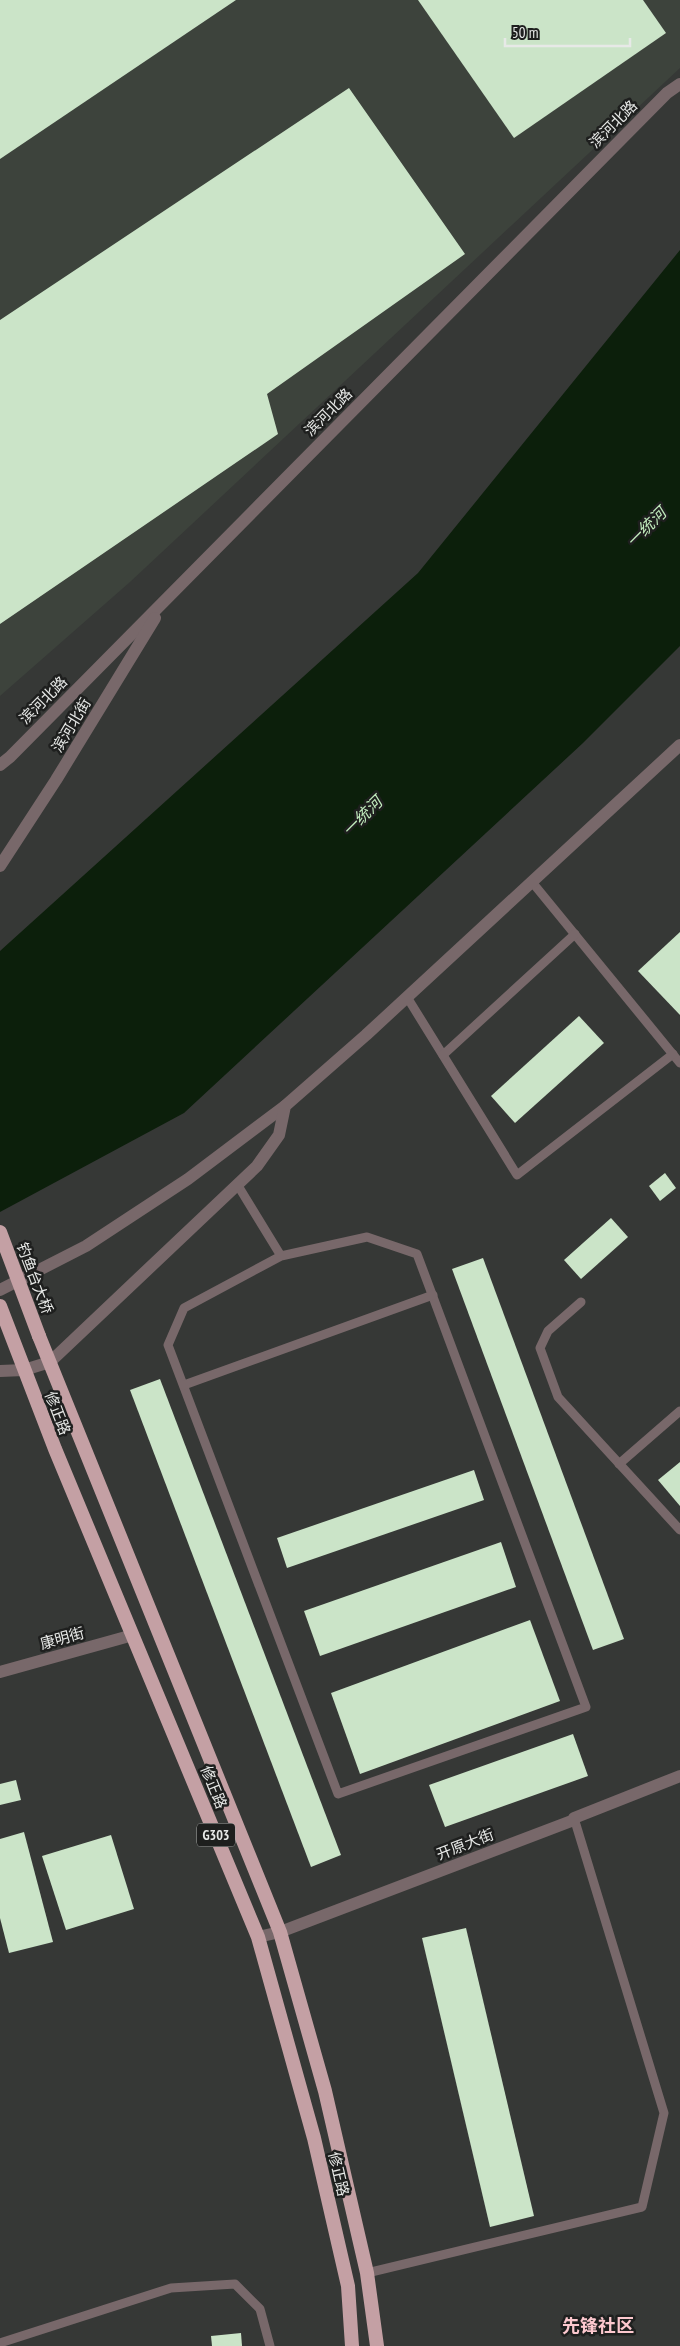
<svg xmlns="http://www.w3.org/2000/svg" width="680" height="2346" font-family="'PT Sans Narrow','Noto Sans SC',sans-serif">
<rect width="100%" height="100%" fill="#363836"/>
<!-- built -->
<polygon fill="#3d433c" points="0,0 680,0 680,68 130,582 0,696"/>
<!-- water -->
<polygon fill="#0c1f0b" points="680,250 680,646 583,743 184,1113 0,1212 0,951 418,573"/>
<!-- building -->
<g fill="#cbe4c8">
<polygon points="0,0 236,0 0,159"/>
<polygon points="418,0 643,0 666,33 514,138"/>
<polygon points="349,88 465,254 267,394 278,434 0,624 0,320"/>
<polygon points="680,932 680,1015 638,971"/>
<polygon points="579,1016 604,1043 515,1123 491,1096"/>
<polygon points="665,1173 676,1188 660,1201 649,1186"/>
<polygon points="611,1218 628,1237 581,1279 564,1260"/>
<polygon points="483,1258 624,1639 593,1650 452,1269"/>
<polygon points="160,1379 341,1855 311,1867 130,1390"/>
<polygon points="680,1462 680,1506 658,1480"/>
<polygon points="474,1470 484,1500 287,1568 277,1538"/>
<polygon points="501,1542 516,1587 320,1656 304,1611"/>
<polygon points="530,1620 560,1701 360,1774 331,1693"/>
<polygon points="573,1734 588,1776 445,1827 429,1785"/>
<polygon points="16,1780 21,1800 0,1805 0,1784"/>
<polygon points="24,1832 53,1942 9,1953 0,1918 0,1839"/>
<polygon points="111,1835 134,1909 66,1930 42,1856"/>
<polygon points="466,1928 534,2216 490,2227 422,1938"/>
<polygon points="241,2333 242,2346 212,2346 211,2336"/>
</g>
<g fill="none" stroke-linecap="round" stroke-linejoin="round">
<!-- service -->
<g stroke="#78686a" stroke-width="9">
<polyline points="532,882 680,1063"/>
<polyline points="407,997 517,1175 673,1054"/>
<polyline points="443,1055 575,934"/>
<polyline points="237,1184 281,1256 184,1308 168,1345 338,1794 586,1707 417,1254 367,1237 281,1256"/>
<polyline points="581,1302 548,1331 540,1348 558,1397 680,1530"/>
<polyline points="184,1385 433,1295"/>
<polyline points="619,1464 680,1411"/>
<polyline points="367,2273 642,2207 664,2113 574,1818"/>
<polyline points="0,2343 171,2288 235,2284 260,2309 270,2346"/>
</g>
<!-- minor -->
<g stroke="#78686a" stroke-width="12">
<polyline points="0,765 10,757 667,93 680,84"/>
<polyline points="0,866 56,780 155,618"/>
<polyline points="0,1290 86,1246 188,1179 285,1106"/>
<polyline points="0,1371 24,1370 50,1362 257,1166 279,1135 285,1106 366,1035 680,745"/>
<polyline points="0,1672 133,1635"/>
<polyline points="258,1937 280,1932 574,1820 574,1818 680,1776"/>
</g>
<!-- trunk -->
<g stroke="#c4a0a4" stroke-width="14">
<polyline points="0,1306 55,1449 258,1937 314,2138 348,2286 352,2346"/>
<polyline points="39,1336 280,1932 325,2091 367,2273 377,2346"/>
</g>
<!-- trunk-bridge -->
<polyline stroke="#c4a0a4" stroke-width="14" points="0,1232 39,1336"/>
</g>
<g text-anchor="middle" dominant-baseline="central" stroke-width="5" stroke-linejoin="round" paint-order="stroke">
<!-- shield labels -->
<rect fill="#1e1f1e" stroke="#abacab" stroke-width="1" x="197" y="1823.5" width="38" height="23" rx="4"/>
<g font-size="14" font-weight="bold" fill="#e7e9e7">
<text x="216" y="1835">G303</text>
</g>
<!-- street labels -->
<g font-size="15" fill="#e7e9e7" stroke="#1e1f1e">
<text transform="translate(613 124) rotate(-45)">滨河北路</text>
<text transform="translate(328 412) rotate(-45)">滨河北路</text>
<text transform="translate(43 700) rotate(-45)">滨河北路</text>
<text transform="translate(71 725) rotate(-59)">滨河北街</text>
<text transform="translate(35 1278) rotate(69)">钓鱼台大桥</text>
<text transform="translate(58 1413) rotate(69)">修正路</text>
<text transform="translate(62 1638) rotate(-15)">康明街</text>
<text transform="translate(214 1787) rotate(68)">修正路</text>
<text transform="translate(465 1844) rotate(-21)">开原大街</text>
<text transform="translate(339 2174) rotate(77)">修正路</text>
</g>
<!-- water labels -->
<g font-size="16" font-style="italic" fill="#c2ecbe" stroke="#1e1f1e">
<text transform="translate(646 527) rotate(-45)">一统河</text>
<text transform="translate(362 816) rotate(-45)">一统河</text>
</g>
<!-- quarter labels -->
<g font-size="18" font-weight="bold" fill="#fcc8ce" stroke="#1e1f1e">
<text x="598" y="2325">先锋社区</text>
</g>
</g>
<!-- scale -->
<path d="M505 38v8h125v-8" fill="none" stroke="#e7e9e7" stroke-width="2.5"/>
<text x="512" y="38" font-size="15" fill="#e7e9e7" stroke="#1e1f1e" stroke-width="4" paint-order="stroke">50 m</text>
</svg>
